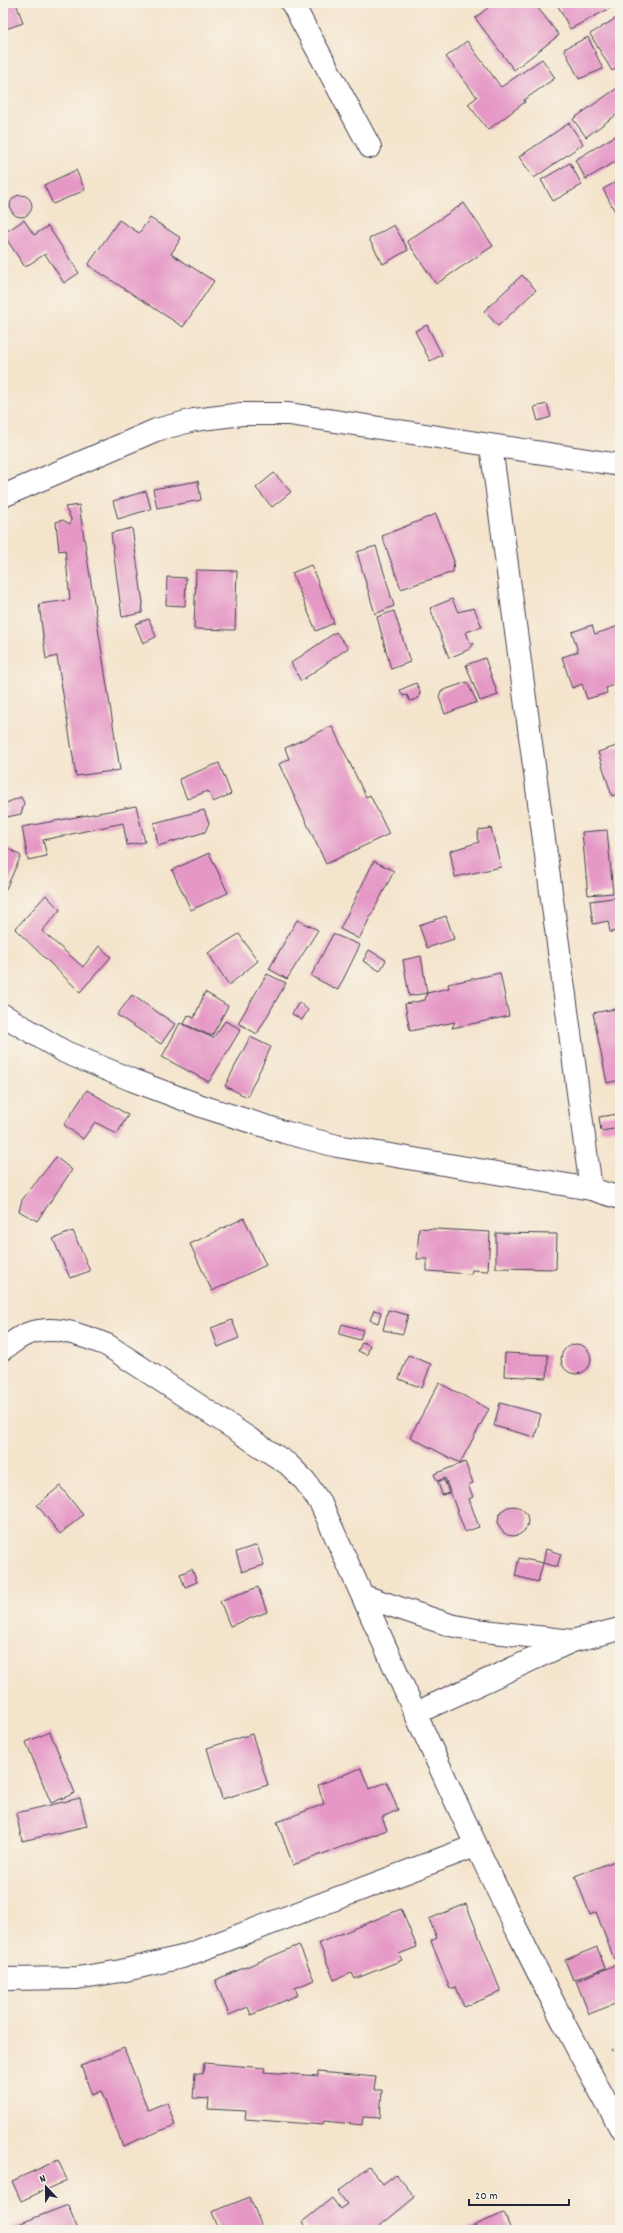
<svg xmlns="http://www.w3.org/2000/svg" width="623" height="2233" font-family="Dekko,sans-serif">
<rect width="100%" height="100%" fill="#f7f3e8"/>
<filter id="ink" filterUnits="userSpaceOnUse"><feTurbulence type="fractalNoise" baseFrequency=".025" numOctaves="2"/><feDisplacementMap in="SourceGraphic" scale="8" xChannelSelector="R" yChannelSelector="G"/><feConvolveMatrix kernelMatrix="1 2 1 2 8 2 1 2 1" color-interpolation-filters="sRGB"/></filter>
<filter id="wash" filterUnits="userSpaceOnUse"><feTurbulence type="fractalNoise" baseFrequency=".012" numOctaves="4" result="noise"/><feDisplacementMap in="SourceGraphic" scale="16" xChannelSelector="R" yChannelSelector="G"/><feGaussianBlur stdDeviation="0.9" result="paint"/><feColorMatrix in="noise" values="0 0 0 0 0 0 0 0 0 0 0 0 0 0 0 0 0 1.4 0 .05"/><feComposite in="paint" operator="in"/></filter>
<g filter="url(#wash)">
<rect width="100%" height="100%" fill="#f4e4cc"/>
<g id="blocks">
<!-- building -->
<g fill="#e598c6">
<polygon points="3,3 16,3 23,23 3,30"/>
<polygon points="494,3 534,3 559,35 514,70 475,18"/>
<polygon points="559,3 620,3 570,29 557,4"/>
<polygon points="620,16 620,66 612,71 590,34"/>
<polygon points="588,37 603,69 579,79 564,49"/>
<polygon points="467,41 501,87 542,59 555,78 524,100 525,102 488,130 468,104 477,97 446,57"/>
<polygon points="620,86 620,112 586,137 573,119"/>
<polygon points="569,123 583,144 534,178 519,157"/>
<polygon points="620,133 620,159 586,179 575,160"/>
<polygon points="570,163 582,185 553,201 541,180"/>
<polygon points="76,170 85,190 53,204 44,185"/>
<polygon points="620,180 620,221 603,189"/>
<circle cx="21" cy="206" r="11"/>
<polygon points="464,203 493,246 436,284 407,241"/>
<polygon points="150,218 181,238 171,254 214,281 183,327 88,265 119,220 139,233"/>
<polygon points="24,220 34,235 48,226 79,273 64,283 45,254 25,267 3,234"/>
<polygon points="394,225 408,250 383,264 369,239"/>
<polygon points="522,275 536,290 498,326 484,311"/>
<polygon points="427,325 442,355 430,361 415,331"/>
<polygon points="547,404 551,417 538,421 534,407"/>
<polygon points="274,473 291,492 272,507 256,488"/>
<polygon points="198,481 201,500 157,508 153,489"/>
<polygon points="146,491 151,509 118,519 113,501"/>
<polygon points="79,505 120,770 76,776 57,656 46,659 39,604 70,600 65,550 59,551 56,522 63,520 70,524 71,519 65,507"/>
<polygon points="436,514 454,561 453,572 401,589 382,536"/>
<polygon points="132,528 143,603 142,613 122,617 111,533"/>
<polygon points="376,546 394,606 375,614 357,552"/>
<polygon points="311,565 334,623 316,631 292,573"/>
<polygon points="196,570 237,571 235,630 194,629"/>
<polygon points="167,577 186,578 185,606 166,605"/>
<polygon points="452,599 458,612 474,608 482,627 466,632 470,643 474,643 470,649 449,658 430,608"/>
<polygon points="394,611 410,662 391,669 377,617"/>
<polygon points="149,619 156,637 143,643 135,624"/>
<polygon points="592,625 595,634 619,626 620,683 606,688 607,693 587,699 582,684 572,688 562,657 578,652 572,632"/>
<polygon points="336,632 348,648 301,681 291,663"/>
<polygon points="485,658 498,695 480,701 466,665"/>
<polygon points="467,682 477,702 445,714 439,697 441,691"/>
<polygon points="416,683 420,691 419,698 410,701 407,695 403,696 400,690"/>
<polygon points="332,726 366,797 370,795 389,834 326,864 279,764 289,759 285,748"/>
<polygon points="620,745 620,793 612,796 598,752"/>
<polygon points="219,763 231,794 213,802 208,791 187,799 179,779"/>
<polygon points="21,797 24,803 21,814 7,817 6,803"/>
<polygon points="136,806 145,842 127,845 123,823 43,840 47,856 28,860 22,827"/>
<polygon points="204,810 209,823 205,832 158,846 154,823"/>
<polygon points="491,828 501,867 455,877 450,851 479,842 477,838 479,830"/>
<polygon points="607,830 613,893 588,895 582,832"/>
<polygon points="3,845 21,856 3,895"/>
<polygon points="209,853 228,893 191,910 172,870"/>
<polygon points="374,861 394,871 359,939 340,929"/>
<polygon points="46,895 60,910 42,931 83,967 99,946 111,957 80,992 15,929"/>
<polygon points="620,897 620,931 610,932 608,921 593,924 590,901"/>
<polygon points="446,916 454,939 427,948 419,925"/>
<polygon points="297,920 318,930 287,979 269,969"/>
<polygon points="239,934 258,961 229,985 208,953"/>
<polygon points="333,934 360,945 338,990 311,976"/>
<polygon points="369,950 386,960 380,971 363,961"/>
<polygon points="421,956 427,993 409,996 403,960"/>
<polygon points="500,973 509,1016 452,1028 455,1022 410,1031 405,1004 425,1000 427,993 449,988 448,984"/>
<polygon points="267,974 286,983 257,1034 238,1023"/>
<polygon points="205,992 228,1006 212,1036 184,1024 188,1015 194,1018"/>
<polygon points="132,995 175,1024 161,1044 117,1015"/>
<polygon points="299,1002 308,1010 302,1020 292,1014"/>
<polygon points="620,1008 620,1080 607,1083 593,1013"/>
<polygon points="225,1021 241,1029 209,1082 162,1057 180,1023 213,1038"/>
<polygon points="250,1037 271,1047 247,1097 225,1086"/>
<polygon points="87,1090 128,1115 117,1134 95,1122 83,1139 64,1125"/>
<polygon points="618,1114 620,1128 601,1131 599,1117"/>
<polygon points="56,1157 72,1170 37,1221 19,1211 22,1200"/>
<polygon points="244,1218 266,1265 212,1291 190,1244"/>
<polygon points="419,1228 490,1232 488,1271 472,1270 471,1274 427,1271 427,1259 417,1259"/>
<polygon points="73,1231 90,1271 70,1278 53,1239"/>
<polygon points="496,1233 557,1234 556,1269 496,1268"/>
<polygon points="374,1310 381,1312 378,1323 370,1320"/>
<polygon points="388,1310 408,1315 403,1334 383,1330"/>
<polygon points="232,1320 239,1338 218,1347 211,1328"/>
<polygon points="342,1324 363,1330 360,1340 339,1334"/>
<polygon points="362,1342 370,1345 367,1355 358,1351"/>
<circle cx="576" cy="1359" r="15"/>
<polygon points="505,1353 548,1355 547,1378 504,1376"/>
<polygon points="408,1355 431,1364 422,1388 399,1379"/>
<polygon points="439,1383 489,1409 460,1463 410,1437"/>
<polygon points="500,1403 541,1414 535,1437 494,1426"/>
<polygon points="465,1462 473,1483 468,1485 473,1497 469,1499 479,1527 465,1532 445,1478 437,1481 434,1474"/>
<polygon points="444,1480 449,1493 442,1495 438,1482"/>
<polygon points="60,1486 83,1515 60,1534 37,1505"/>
<circle cx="513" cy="1521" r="15"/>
<polygon points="257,1545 264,1565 242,1572 236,1552"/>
<polygon points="546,1549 561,1554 557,1567 543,1563"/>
<polygon points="519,1558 543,1563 538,1582 515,1576"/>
<polygon points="192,1569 197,1582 185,1587 180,1574"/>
<polygon points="258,1587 267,1612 230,1626 220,1601"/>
<polygon points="50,1732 75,1793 51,1803 26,1742"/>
<polygon points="252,1734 268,1785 222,1799 207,1748"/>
<polygon points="361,1768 369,1789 387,1782 398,1810 382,1817 387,1830 293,1865 277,1822 324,1804 318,1785"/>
<polygon points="80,1798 87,1826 22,1841 16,1813"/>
<polygon points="620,1859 620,1957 614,1959 596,1912 590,1915 575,1876"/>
<polygon points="466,1904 501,1992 464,2007 456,1987 450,1989 431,1941 437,1938 429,1919"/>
<polygon points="401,1909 417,1947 399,1954 402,1960 355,1979 352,1973 334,1980 319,1943"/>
<polygon points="299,1945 314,1980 295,1988 298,1995 251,2015 248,2007 229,2015 215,1980"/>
<polygon points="597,1947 605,1968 573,1980 565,1960"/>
<polygon points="620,1963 620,2002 589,2014 576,1981"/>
<polygon points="124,2048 148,2110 167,2102 175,2125 123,2146 101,2091 92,2095 81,2066"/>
<polygon points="204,2063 265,2068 264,2072 318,2076 318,2072 376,2077 374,2090 382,2090 380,2118 363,2117 362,2125 324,2121 323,2125 245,2119 246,2111 208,2109 209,2099 193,2098 195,2073 203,2074"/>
<polygon points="58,2160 67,2180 21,2201 12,2181"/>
<polygon points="369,2167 383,2184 396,2174 415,2197 375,2230 309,2230 302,2222 332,2198 340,2209 347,2204 338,2192"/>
<polygon points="250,2197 263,2230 219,2230 212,2212"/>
<polygon points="68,2205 78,2230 9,2230 8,2228"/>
<polygon points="504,2213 511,2230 464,2230"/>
</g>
</g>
</g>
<g filter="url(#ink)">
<use href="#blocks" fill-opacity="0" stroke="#423f51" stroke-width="1"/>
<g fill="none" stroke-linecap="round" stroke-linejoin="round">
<defs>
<g id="minor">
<polyline points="292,3 370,147"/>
<polyline points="491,446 591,1189"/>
<polyline points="3,496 156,430 194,420 242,414 289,414 620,465"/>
<polyline points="3,1015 65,1052 132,1080 204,1107 284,1132 337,1146 591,1189 620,1198"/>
<path d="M 3,1349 C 11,1344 19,1337 27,1334 C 55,1324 81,1335 107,1345 L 288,1464 L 305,1481 L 321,1504 C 416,1714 507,1926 620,2127"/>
<polyline points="363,1596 450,1625 476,1630 572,1641"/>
<polyline points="416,1713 572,1641 620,1629"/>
<polyline points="3,1979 77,1978 121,1971 182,1957 475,1846"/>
</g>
</defs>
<!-- minor casing -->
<use href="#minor" stroke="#423f51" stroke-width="24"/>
<!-- path -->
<polyline stroke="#423f51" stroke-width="2.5" stroke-dasharray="1 3" stroke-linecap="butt" points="611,2050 620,2050"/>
<!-- minor -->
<use href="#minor" stroke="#fff" stroke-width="22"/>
</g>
</g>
<!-- margin -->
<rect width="623" height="2233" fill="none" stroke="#f7f3e8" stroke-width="16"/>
<!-- north arrow -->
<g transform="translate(46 2187) rotate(338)" stroke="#f7f3e8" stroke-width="3" paint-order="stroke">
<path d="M0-3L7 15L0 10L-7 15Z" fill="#22223b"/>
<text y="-6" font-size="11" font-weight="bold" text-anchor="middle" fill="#22223b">N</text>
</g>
<!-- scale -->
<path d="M469 2199v6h100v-6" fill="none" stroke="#22223b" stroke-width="2"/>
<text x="475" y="2199" font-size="12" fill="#22223b" stroke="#f7f3e8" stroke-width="3" paint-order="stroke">20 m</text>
</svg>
